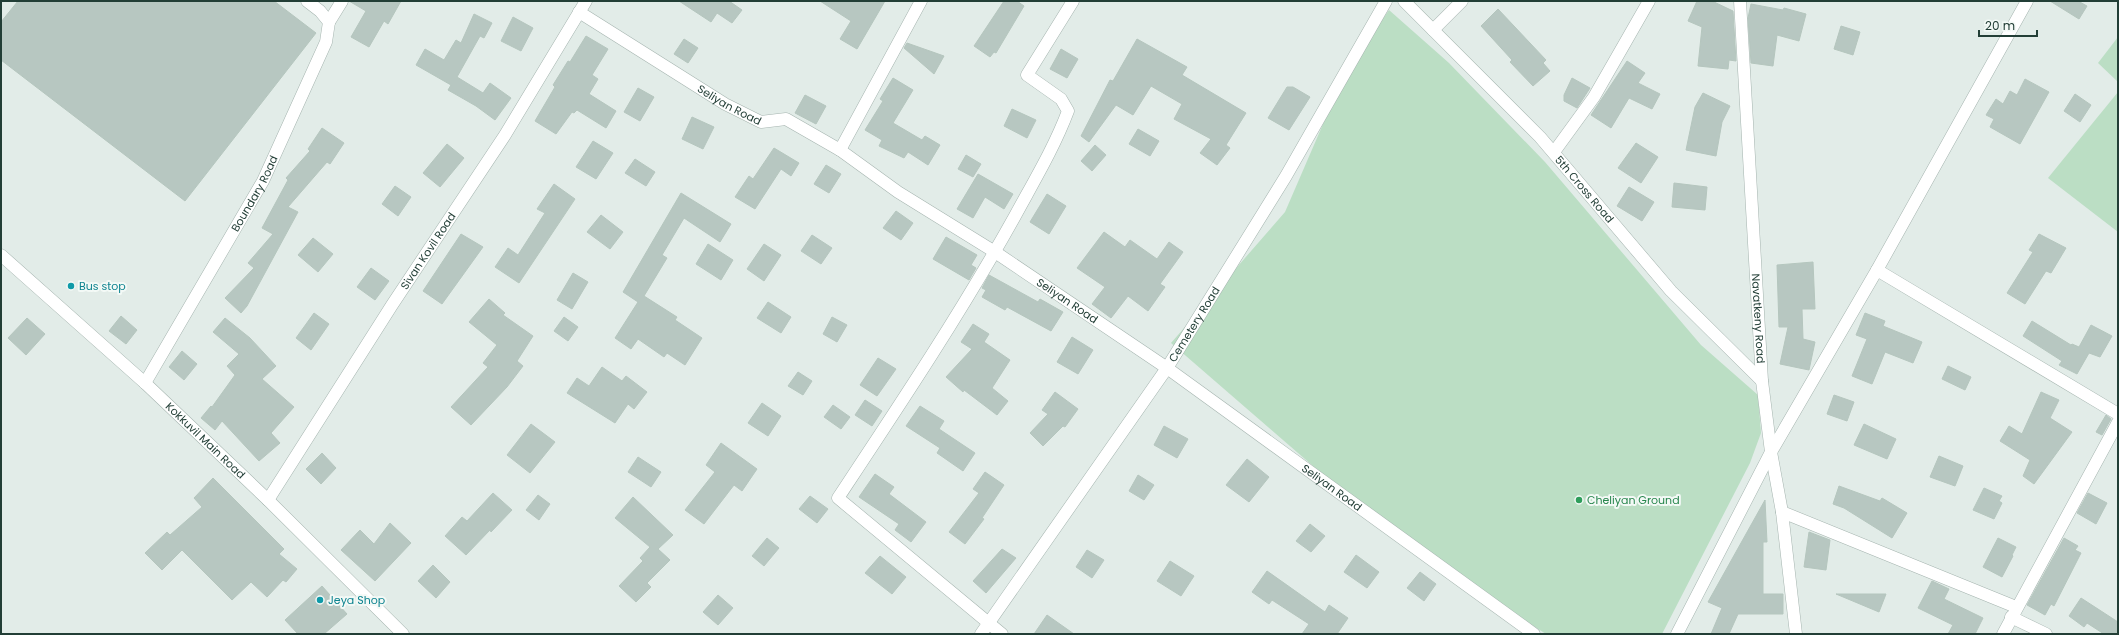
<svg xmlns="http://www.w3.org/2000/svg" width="2119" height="635" font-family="Poppins,sans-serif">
<rect width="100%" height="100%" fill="#e2ece8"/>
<!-- green -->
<g fill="#bbdec4">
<polygon points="1389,10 1449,63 1545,162 1701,345 1758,395 1761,433 1750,463 1662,634 1546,634 1395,537 1171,343 1285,212 1333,101 1368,40"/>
<polygon points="2118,37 2118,82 2098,63"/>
<polygon points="2118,92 2118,232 2048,178"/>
</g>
<!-- building -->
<g fill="#b7c7c1" stroke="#b5c6be">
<polygon points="18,1 274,1 316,33 185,201 1,60 1,22"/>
<polygon points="349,1 401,1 388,24 384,21 369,47 351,37 366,11"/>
<polygon points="679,1 729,1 742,10 732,23 717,13 711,22"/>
<polygon points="820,1 885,1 857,49 840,39 851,21"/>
<polygon points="1004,1 1017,1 1024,6 996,53 994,52 990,57 974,46"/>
<polygon points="1697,1 1712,1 1733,11 1736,61 1729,60 1728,69 1698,66 1702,27 1688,21"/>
<polygon points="2050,1 2078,1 2087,6 2079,19"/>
<polygon points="1751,4 1783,10 1784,8 1806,14 1799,41 1777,35 1773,66 1751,63 1748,18"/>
<polygon points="1498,9 1546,60 1543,63 1550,71 1533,86 1510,62 1512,60 1481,26"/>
<polygon points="474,14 492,23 484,38 480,36 457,77 483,93 490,83 511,98 495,120 476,106 448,90 451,85 416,65 425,49 444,60 456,40 461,43"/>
<polygon points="513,17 533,28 521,51 501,41"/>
<polygon points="1841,26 1860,32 1853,55 1834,49"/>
<polygon points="586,36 608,49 592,75 598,79 589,94 616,111 606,128 577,110 574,113 572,112 556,134 535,121 555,87 553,85 568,61 570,62"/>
<polygon points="684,39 698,48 688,63 674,54"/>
<polygon points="1137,39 1187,67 1182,75 1246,113 1226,145 1230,148 1217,165 1200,153 1211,139 1174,119 1182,104 1151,86 1133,115 1116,105 1089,142 1081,136 1110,80 1113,81"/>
<polygon points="907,43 944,56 934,74 904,48"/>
<polygon points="1061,49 1078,59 1067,78 1050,69"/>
<polygon points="1627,61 1645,73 1638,83 1660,94 1652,109 1629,98 1611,128 1591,115"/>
<polygon points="893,78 913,90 893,123 922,140 925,136 940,145 928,165 908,152 904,158 879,146 882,140 865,130 883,101 880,99"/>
<polygon points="1572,78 1590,88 1577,108 1564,101 1564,95"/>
<polygon points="2025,79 2049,92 2020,144 1990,127 1994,119 1986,115 1996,99 2003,104 2010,91 2017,95"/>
<polygon points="1287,87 1293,87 1310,97 1289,130 1268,118"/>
<polygon points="638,88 654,97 640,121 624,112"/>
<polygon points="1703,93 1730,106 1722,122 1716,156 1686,150 1695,107"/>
<polygon points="2075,94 2091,105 2080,122 2064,111"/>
<polygon points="805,95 826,106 816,124 795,113"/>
<polygon points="1012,109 1036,120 1027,138 1004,126"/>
<polygon points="692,117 714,127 703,149 682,139"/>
<polygon points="322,128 344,143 330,164 327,162 288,207 298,212 247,306 241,313 225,298 254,268 248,263 273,234 262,228 288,180 286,178 310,151 308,149"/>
<polygon points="1138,129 1159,141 1150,156 1129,144"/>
<polygon points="593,141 613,153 596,179 576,167"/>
<polygon points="1636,143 1658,157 1641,183 1618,168"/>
<polygon points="447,144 464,158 440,187 423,173"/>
<polygon points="1095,145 1106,155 1092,171 1081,161"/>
<polygon points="774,148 799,163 791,176 781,169 755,209 735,197 749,176 753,179"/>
<polygon points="966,155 981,164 973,177 958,169"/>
<polygon points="635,159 655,172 646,186 625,173"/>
<polygon points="826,165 841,174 829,193 814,184"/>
<polygon points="978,174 1013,194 1004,209 985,197 973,218 957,209"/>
<polygon points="1674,183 1707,187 1705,210 1672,207"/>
<polygon points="554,184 575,199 519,283 495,267 508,248 518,255 545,213 537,209"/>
<polygon points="395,186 411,197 398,216 382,204"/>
<polygon points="1629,187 1654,202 1642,221 1617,206"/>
<polygon points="681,193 731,224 720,242 684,218 662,255 667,258 644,296 677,317 675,320 702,338 685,365 667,353 664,357 638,339 631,349 615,338 638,302 623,292"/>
<polygon points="1047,194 1066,206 1049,234 1030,222"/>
<polygon points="896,211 913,223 901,240 883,228"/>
<polygon points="601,215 623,232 610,249 587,232"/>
<polygon points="1104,232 1125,247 1130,240 1157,259 1169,242 1183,252 1160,284 1165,287 1148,311 1128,296 1111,318 1092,304 1105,287 1077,268"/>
<polygon points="461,234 483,247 442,304 423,291"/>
<polygon points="2039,234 2066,248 2051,273 2046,271 2025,304 2007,293 2033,252 2029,250"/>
<polygon points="812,235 832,248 821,264 801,251"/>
<polygon points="946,237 977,255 971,265 976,268 969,280 933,259"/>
<polygon points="313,238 333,254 318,272 298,255"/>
<polygon points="708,244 733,260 721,280 696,264"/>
<polygon points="764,244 781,255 764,281 747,269"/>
<polygon points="1813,262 1815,309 1802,309 1803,339 1815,342 1809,370 1780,364 1788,327 1779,327 1777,265"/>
<polygon points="371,268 389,281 375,300 357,287"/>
<polygon points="573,273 588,282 572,309 557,300"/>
<polygon points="989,275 1038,302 1040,299 1063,312 1051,331 1007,307 1005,310 982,297 986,290 982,288"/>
<polygon points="489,299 505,313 503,315 533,336 517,361 523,366 507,387 471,425 451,407 488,367 483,363 497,345 469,322"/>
<polygon points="768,302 791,317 781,333 757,318"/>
<polygon points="314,313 329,324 311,350 296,338"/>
<polygon points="1865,313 1885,321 1883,326 1922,342 1913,363 1885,352 1872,384 1852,376 1867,339 1856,335"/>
<polygon points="121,316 137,330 126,344 109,331"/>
<polygon points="564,317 578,327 568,341 554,331"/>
<polygon points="832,317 847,325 837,342 823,334"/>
<polygon points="27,318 45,334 26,355 8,338"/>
<polygon points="225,318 250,338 276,366 262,379 294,407 271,433 280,443 259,461 222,421 215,430 201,418 211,406 212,407 235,375 227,366 239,354 213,332"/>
<polygon points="2032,321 2071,345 2072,344 2079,347 2091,325 2112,336 2100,357 2089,353 2077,374 2059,365 2062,361 2023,336"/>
<polygon points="973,324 989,334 984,342 1010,360 992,388 1008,401 997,415 964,390 963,392 946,377 972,349 961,342"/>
<polygon points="1072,337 1093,350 1078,374 1057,362"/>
<polygon points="182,351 197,364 184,380 169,367"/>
<polygon points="878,358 896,369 877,396 860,385"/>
<polygon points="1948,366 1971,377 1965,390 1942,379"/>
<polygon points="602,367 622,381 626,376 647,392 634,409 628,404 615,423 567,393 577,378 589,386"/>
<polygon points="798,372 812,381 803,395 788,386"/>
<polygon points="1055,392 1078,409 1065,427 1063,426 1043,446 1030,433 1048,414 1042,410"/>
<polygon points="2041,392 2059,400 2050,418 2072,432 2034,484 2023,476 2030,460 2000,441 2009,426 2022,434"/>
<polygon points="1834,395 1854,402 1847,421 1827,414"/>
<polygon points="865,400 882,411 872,426 855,415"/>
<polygon points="762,403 781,416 768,436 748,423"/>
<polygon points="833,405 850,417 841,429 824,417"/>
<polygon points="920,406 944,421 939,429 975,453 963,471 937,453 940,448 906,426"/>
<polygon points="2106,415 2111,419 2102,435 2096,432"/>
<polygon points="531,424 555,442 530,473 507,455"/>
<polygon points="1864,424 1896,439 1887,459 1854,445"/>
<polygon points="1164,426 1188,439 1177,458 1154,445"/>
<polygon points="721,443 757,469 742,491 734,485 704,524 685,510 715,472 706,465"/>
<polygon points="322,453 336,468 321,484 306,469"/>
<polygon points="1939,456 1963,466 1955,486 1930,477"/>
<polygon points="638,457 661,472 651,487 628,472"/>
<polygon points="1247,459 1269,477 1249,502 1226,485"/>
<polygon points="985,472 1004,485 982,518 984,519 965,544 949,532 979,493 973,489"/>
<polygon points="875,474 894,487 889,494 926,522 911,542 895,530 899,524 859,497"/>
<polygon points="1138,475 1154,485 1144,500 1129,491"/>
<polygon points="213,478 284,549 279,554 297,569 286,582 283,580 267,597 251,582 232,600 182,550 162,570 145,553 167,532 170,535 202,507 194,498"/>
<polygon points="1839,486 1880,501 1882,498 1907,513 1892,538 1844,508 1833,504"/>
<polygon points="1984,488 2002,496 1999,501 2002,503 1994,519 1973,510"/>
<polygon points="493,493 512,510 491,532 490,530 466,555 445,536 462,517 467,521"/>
<polygon points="2088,493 2107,503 2096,524 2077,513"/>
<polygon points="538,495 550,504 539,520 526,510"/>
<polygon points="810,496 828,509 817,523 799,509"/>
<polygon points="633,497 673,535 658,549 670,560 647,583 651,587 636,602 619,586 643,561 640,558 650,547 615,518"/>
<polygon points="1765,500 1767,542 1763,542 1763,594 1783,594 1783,614 1738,614 1729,634 1711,634 1722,608 1708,602"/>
<polygon points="390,523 411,543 375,581 341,550 360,530 374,544"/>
<polygon points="1310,524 1325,536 1311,552 1296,541"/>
<polygon points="1809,532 1830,540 1826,570 1804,567"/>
<polygon points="767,538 779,548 764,566 752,556"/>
<polygon points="1998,538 2016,547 2012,555 2013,556 2002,577 1983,567"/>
<polygon points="2064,538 2078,546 2075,550 2081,553 2054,606 2051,604 2045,615 2027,605"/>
<polygon points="1002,549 1016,558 986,593 973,581"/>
<polygon points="1087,550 1104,560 1092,578 1076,567"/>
<polygon points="1356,555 1379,572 1367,588 1344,572"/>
<polygon points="880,556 906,577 892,594 865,573"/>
<polygon points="1170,561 1194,576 1181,596 1157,581"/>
<polygon points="433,565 450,582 436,598 418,581"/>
<polygon points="1267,571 1325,612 1329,605 1348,618 1337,634 1302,634 1309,624 1272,600 1269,604 1252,592"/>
<polygon points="1420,572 1436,584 1424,601 1407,588"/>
<polygon points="1932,581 1949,589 1944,599 1983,618 1975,634 1948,634 1953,625 1918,608"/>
<polygon points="322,586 347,614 324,634 298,634 285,620"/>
<polygon points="1836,594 1886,594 1879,612"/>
<polygon points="718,595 733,608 718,625 703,612"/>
<polygon points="2081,598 2118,622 2118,634 2104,634 2087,623 2084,627 2069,616"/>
<polygon points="1047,615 1074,634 1034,634"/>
</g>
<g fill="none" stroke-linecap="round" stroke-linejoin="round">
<defs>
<g id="minor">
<path id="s1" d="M 1404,1 L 1540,137 L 1671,291 L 1762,381"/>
<path id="s2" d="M 1740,1 L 1762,381 L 1771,452 L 1782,512 L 1796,634"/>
<path id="s3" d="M 579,12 L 725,104 L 761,122 L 786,119 L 840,150 L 898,192 L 995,252 L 1167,368 L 1534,634"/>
<polyline points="329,22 342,1"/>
<polyline points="1433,30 1462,1"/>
<polyline points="840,150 921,1"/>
<polyline points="1554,152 1594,97 1649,1"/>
<path id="s4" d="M 1,255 L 145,383 L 268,500 L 403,634"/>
<polyline points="1877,270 2118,414"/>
<path id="s5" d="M 145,383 L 263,181 L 326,42 L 329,22 L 320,11 L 307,1"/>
<path id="s6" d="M 268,500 L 392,305 L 505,135 L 586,1"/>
<polyline points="1782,512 2016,607"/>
<polyline points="2011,617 2046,634"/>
<path id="s7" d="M 981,634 L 1167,368 L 1286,176 L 1386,1"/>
<path d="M 1002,634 L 838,498 C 899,406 961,313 1015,216 C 1034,181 1054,148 1068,111 L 1061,99 L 1027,75 L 1073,1"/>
<polyline points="1677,634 1771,452 1877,270 2027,1"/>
<polyline points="2003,634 2118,422"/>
</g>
</defs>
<!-- minor casing -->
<use href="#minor" stroke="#a5b4af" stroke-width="13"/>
<!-- minor -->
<use href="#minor" stroke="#fff" stroke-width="12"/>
</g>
<!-- markers -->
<g fill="#0f9aa8" stroke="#f3f9f6" stroke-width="1.5">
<circle cx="71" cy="286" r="4"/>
<circle cx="320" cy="600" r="4"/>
</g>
<circle fill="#2e9e5b" stroke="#f3f9f6" stroke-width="1.5" cx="1579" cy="500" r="4"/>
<g text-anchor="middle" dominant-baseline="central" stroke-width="4" stroke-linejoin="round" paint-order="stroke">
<!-- street labels -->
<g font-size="11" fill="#223e36" stroke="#f3f9f6">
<text stroke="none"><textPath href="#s3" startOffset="177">Seliyan Road</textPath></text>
<text stroke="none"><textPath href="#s1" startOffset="261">5th Cross Road</textPath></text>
<text stroke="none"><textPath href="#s5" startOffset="219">Boundary Road</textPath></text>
<text stroke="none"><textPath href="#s6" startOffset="296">Sivan Kovil Road</textPath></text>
<text stroke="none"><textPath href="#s3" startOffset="573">Seliyan Road</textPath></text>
<text stroke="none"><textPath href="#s2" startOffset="318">Navatkeny Road</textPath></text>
<text stroke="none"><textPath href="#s7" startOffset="376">Cemetery Road</textPath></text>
<text stroke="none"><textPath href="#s4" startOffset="276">Kokkuvil Main Road</textPath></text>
<text stroke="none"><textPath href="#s3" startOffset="897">Seliyan Road</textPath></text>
</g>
<!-- culture labels -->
<g font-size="11" fill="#0d838f" stroke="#f3f9f6" text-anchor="start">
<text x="79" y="286">Bus stop</text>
<text x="328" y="600">Jeya Shop</text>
</g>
<!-- leisure labels -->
<g font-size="11" fill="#27864d" stroke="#f3f9f6" text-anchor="start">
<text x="1587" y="500">Cheliyan Ground</text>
</g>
</g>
<!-- border -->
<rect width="2119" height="635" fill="none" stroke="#223e36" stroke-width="4"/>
<!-- scale -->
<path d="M1979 30v6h58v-6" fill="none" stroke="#223e36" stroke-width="2"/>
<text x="1985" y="30" font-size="12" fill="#223e36" stroke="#f3f9f6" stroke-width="3" paint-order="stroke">20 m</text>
</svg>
